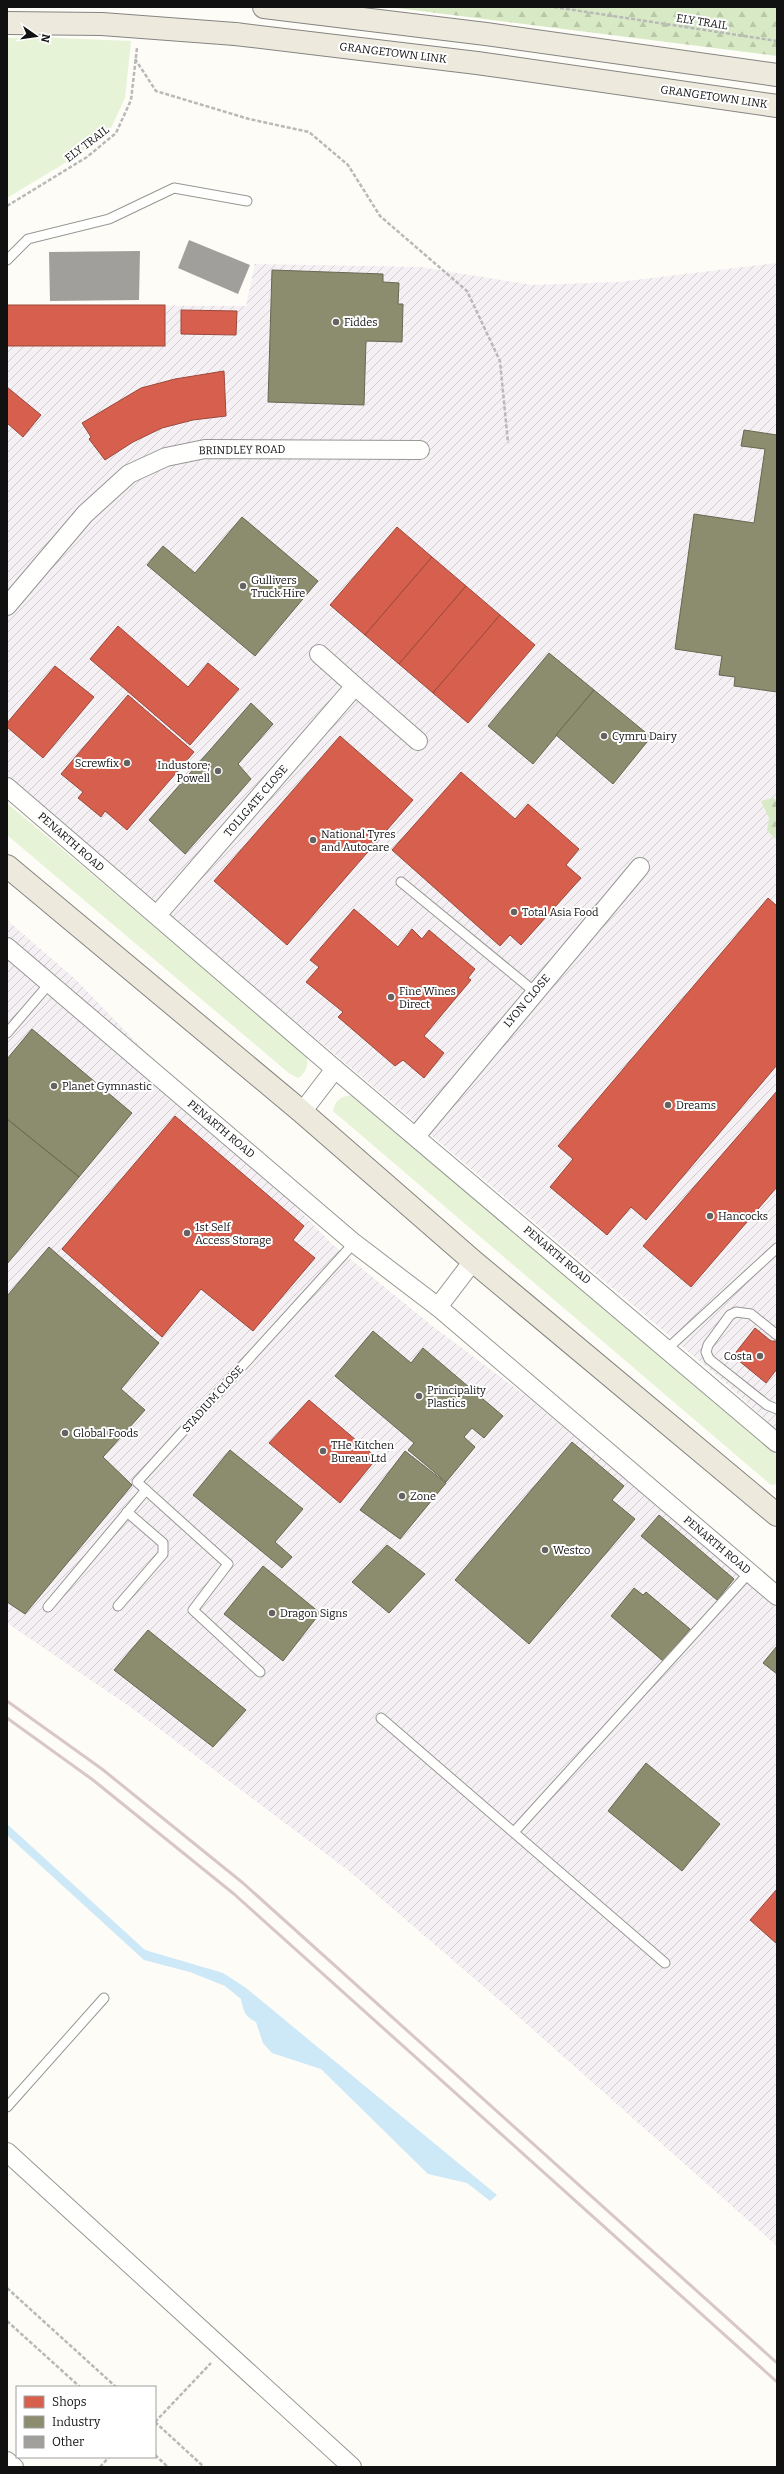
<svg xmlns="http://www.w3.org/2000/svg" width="784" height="2474" font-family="Bitter,serif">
<defs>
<pattern id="industrial-furrows" width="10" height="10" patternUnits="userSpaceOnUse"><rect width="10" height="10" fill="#f5f0f3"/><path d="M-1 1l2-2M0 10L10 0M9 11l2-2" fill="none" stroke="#d1cdcf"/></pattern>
<pattern id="forest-firs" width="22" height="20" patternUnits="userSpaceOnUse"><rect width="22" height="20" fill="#d8eac5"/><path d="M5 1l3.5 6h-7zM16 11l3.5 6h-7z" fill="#b8c8a8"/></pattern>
</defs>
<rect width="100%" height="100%" fill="#fdfcf7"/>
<!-- industrial -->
<g fill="url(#industrial-furrows)">
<polygon points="777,263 777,1431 728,1385 312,1035 7,783 7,305 246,306 255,264 421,267 532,285 619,282"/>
<polygon points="7,920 74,978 332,1244 431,1325 526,1396 777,1608 777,2246 512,2011 349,1871 129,1706 7,1623"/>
</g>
<!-- grass -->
<g fill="#e7f3d7">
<polygon points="35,37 131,41 125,98 111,128 78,155 7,198 7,38"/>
<path d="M 7,803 L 306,1054 C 309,1065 307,1072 298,1078 L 290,1074 L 7,835 Z"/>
<path d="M 354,1095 L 777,1455 L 777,1484 L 771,1485 L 333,1111 C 335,1099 342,1096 354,1095 Z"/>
</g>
<!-- forest -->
<g fill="url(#forest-firs)">
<polygon points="389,7 777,7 777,56"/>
<polygon points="773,798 777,801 777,840 767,831 769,818 761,801"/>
</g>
<!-- water -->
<path fill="#cde8f7" d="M 7,1824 L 145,1950 L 223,1973 L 246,1988 L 497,2195 L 490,2201 L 467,2183 L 428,2174 L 321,2069 L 272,2053 L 263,2043 L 256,2022 C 245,2017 243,2010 241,1999 L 225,1986 L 190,1972 L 144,1960 L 7,1835 Z"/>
<!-- shops -->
<g fill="#d6604d" stroke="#9b483b">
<rect x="7" y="305" width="158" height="41"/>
<polygon points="181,310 237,311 236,335 181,334"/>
<polygon points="224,371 226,416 193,420 162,428 133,442 105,460 89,439 91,437 82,423 141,388 175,379"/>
<polygon points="7,387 41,415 23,437 7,423"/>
<polygon points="397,527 432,557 365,635 330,605"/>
<polygon points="432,557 466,586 399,664 365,635"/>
<polygon points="466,586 500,615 433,693 399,664"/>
<polygon points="500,615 535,645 468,723 433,693"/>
<polygon points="118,626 188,687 208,663 239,689 190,745 90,659"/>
<polygon points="55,666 94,697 43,758 7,727 7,723"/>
<polygon points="128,695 194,752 127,830 105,811 101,817 78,798 83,792 61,774"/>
<polygon points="340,736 413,800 287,945 214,881"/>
<polygon points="461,772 515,819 528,804 579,849 566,865 581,878 521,945 510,935 500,946 392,850"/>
<polygon points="768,898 777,906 777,1065 646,1220 631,1207 607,1235 550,1187 573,1159 558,1146"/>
<polygon points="354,909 398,947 412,929 422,939 429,930 475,969 468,978 471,980 424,1036 444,1053 424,1078 403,1060 395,1066 338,1017 343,1012 306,982 319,967 310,960"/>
<polygon points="777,1091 777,1187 691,1287 643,1246"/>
<polygon points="175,1116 304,1226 293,1240 315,1258 253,1331 201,1289 162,1337 62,1249"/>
<polygon points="755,1328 771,1341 777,1341 777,1369 766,1383 733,1356"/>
<polygon points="309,1400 377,1458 340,1503 269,1443"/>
<polygon points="777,1889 777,1944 750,1920"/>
</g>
<!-- industry -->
<g fill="#8c8c6e" stroke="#676752">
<polygon points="272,270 383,274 383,282 399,283 398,304 403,304 402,342 366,341 364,405 268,402"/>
<polygon points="744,430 777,435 777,692 734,686 735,677 719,675 722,656 675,649 694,514 754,523 765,449 741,446"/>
<polygon points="242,517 318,581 255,656 147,565 163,546 195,573"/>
<polygon points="549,653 594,690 533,764 488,726"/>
<polygon points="594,690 651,737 613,784 556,735"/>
<polygon points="251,703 273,724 238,764 251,779 185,854 149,820"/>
<polygon points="32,1029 132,1113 79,1177 7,1119 7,1059"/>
<polygon points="7,1119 79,1177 7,1264"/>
<polygon points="49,1247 159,1343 121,1389 145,1410 103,1457 132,1485 25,1614 7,1602 7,1296"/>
<polygon points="373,1331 411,1363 423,1348 503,1416 484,1438 472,1428 464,1437 475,1447 446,1482 408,1450 414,1443 335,1376"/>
<polygon points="572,1442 624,1486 612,1500 635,1519 529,1644 455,1580"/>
<polygon points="230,1450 303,1509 275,1542 292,1557 282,1568 193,1495"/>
<polygon points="405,1451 446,1483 400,1539 360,1510"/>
<polygon points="659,1515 734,1579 717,1600 641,1536"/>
<polygon points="387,1545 425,1574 389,1613 352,1582"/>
<polygon points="263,1566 320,1613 283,1661 224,1614"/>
<polygon points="634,1588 643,1595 646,1592 690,1629 663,1661 611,1616"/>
<polygon points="148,1630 246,1710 213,1747 114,1670"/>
<polygon points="777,1646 777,1674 763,1663"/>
<polygon points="646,1763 720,1824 682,1871 608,1811"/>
</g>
<!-- building -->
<g fill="#a19f9c">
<polygon points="189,240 250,265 238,294 178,268"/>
<polygon points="140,251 139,300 50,301 49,252"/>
</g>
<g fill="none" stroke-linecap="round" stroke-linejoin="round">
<defs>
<g id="service">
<polyline points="7,260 28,239 109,219 174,188 247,201"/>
<polyline points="401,882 535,992"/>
<polyline points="7,1033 49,984"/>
<polyline points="777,1335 751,1314 736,1312 730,1315 708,1345 706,1352 709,1359 767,1405 777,1409"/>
<polyline points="667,1349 777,1248"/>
<polyline points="118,1606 163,1554 163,1543 127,1512"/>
<polyline points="48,1607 146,1490"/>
<polyline points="260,1672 193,1610 228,1564 137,1482 354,1243"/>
<polyline points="381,1718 665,1963"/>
<polyline points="514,1832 749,1573"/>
<polyline points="7,2107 104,1998"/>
</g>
<g id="minor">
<polyline points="7,606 85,514 129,474 166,457 205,449 420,450"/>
<polyline points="355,686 418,741"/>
<polyline points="7,787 335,1069 777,1443"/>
<polyline points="157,915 355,686 319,654"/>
<polyline points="7,947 354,1243 438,1307 777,1596"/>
<polyline points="302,1112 335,1069"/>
<polyline points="416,1136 640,867"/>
<polyline points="438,1307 473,1261"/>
<polyline points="7,2152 352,2467"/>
<polyline points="7,2461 14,2467"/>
</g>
<g id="primary">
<polyline points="264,7 486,34 777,75"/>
<polyline points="235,34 477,63 777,106"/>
<polyline points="7,866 302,1112 473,1261 777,1515"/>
</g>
</defs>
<!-- service casing -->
<use href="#service" stroke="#979795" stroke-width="11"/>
<!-- minor casing -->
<use href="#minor" stroke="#979795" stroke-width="20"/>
<!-- primary casing -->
<use href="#primary" stroke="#858482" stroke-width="24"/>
<!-- path -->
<g stroke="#b9b9b8" stroke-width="2.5" stroke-dasharray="4 2" stroke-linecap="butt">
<polyline points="554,7 777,41"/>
<polyline points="135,59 156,91 249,119 309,132 348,165 380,216 467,291 500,361 508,443"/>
<polyline points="7,206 87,157 116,133 131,100 137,48"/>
<polyline points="7,2288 116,2387"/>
<polyline points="7,2321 80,2387"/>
<polyline points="155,2422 211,2363"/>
<polyline points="155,2422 204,2467"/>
<polyline points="155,2455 168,2467"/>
<polyline points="100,2467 109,2457"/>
</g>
<!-- service -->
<use href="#service" stroke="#fffffe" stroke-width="9"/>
<!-- minor -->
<use href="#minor" stroke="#fffffe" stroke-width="18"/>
<!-- primary -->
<use href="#primary" stroke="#ede9dc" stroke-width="22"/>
<!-- rail -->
<g stroke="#d9c6c7" stroke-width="3">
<polyline points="7,1701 102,1769 243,1883 777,2363"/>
<polyline points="7,1718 93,1780 234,1894 777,2382"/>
</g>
<defs>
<polyline id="primary-bridge" points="7,23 102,24 235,34"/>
</defs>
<!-- primary-bridge casing -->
<use href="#primary-bridge" stroke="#858482" stroke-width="24" stroke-linecap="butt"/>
<!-- primary-bridge -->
<use href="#primary-bridge" stroke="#ede9dc" stroke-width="22"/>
</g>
<!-- markers -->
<g fill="#646362" stroke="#fff" stroke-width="1.5">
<circle cx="336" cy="322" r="4"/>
<circle cx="243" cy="586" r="4"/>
<circle cx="604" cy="736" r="4"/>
<circle cx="127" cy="763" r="4"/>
<circle cx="218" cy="771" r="4"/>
<circle cx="313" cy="840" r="4"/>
<circle cx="514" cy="912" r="4"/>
<circle cx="391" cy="997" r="4"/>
<circle cx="54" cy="1086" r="4"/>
<circle cx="668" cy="1105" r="4"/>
<circle cx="710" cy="1216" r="4"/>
<circle cx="187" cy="1233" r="4"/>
<circle cx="760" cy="1356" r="4"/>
<circle cx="419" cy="1396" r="4"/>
<circle cx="65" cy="1433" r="4"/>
<circle cx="323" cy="1451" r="4"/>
<circle cx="402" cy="1496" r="4"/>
<circle cx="545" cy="1550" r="4"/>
<circle cx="272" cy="1613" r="4"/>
</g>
<g text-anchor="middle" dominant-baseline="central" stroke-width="4" stroke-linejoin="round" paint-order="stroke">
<!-- street labels -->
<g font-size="11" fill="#111" stroke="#fff">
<text transform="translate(702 22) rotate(9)">ELY TRAIL</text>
<text transform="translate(393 53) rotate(7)">GRANGETOWN LINK</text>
<text transform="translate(714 97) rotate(8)">GRANGETOWN LINK</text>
<text transform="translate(87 144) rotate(-37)">ELY TRAIL</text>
<text transform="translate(242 450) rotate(-1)">BRINDLEY ROAD</text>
<text transform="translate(256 801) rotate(-49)">TOLLGATE CLOSE</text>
<text transform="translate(71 842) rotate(41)">PENARTH ROAD</text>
<text transform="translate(527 1001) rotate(-50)">LYON CLOSE</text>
<text transform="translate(221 1129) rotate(40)">PENARTH ROAD</text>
<text transform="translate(557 1255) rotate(40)">PENARTH ROAD</text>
<text transform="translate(213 1399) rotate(-48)">STADIUM CLOSE</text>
<text transform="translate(717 1545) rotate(40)">PENARTH ROAD</text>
</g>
<!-- poi labels -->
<g font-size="11" fill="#111" stroke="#fff" text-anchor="start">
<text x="344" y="322">Fiddes</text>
<text x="251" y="580">Gullivers<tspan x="251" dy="13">Truck Hire</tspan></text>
<text x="612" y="736">Cymru Dairy</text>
<text x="119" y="763" text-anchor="end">Screwfix</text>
<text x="210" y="765" text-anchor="end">Industore;<tspan x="210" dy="13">Powell</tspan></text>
<text x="321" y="834">National Tyres<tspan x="321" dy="13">and Autocare</tspan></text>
<text x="522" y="912">Total Asia Food</text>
<text x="399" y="991">Fine Wines<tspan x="399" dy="13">Direct</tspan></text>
<text x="62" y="1086">Planet Gymnastic</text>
<text x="676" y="1105">Dreams</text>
<text x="718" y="1216">Hancocks</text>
<text x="195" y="1227">1st Self<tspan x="195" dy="13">Access Storage</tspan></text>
<text x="752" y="1356" text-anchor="end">Costa</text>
<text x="427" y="1390">Principality<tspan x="427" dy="13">Plastics</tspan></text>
<text x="73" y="1433">Global Foods</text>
<text x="331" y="1445">THe Kitchen<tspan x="331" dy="13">Bureau Ltd</tspan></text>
<text x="410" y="1496">Zone</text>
<text x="553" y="1550">Westco</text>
<text x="280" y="1613">Dragon Signs</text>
</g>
</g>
<!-- border -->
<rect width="784" height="2474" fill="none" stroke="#111111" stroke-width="16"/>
<!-- legend -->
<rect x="16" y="2386" width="140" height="72" fill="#ffffff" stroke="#a0a0a0"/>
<rect x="24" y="2396" width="20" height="12" fill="#d6604d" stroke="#a0a0a0"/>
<text x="52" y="2406" font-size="12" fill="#111111">Shops</text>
<rect x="24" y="2416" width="20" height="12" fill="#8c8c6e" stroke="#a0a0a0"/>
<text x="52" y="2426" font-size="12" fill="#111111">Industry</text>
<rect x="24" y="2436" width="20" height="12" fill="#a19f9c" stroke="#a0a0a0"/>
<text x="52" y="2446" font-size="12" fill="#111111">Other</text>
<!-- north arrow -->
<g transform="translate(36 36) rotate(103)" stroke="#ffffff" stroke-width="3" paint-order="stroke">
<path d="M0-3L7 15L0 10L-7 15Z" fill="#111111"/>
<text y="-6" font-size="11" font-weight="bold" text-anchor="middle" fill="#111111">N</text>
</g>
</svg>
